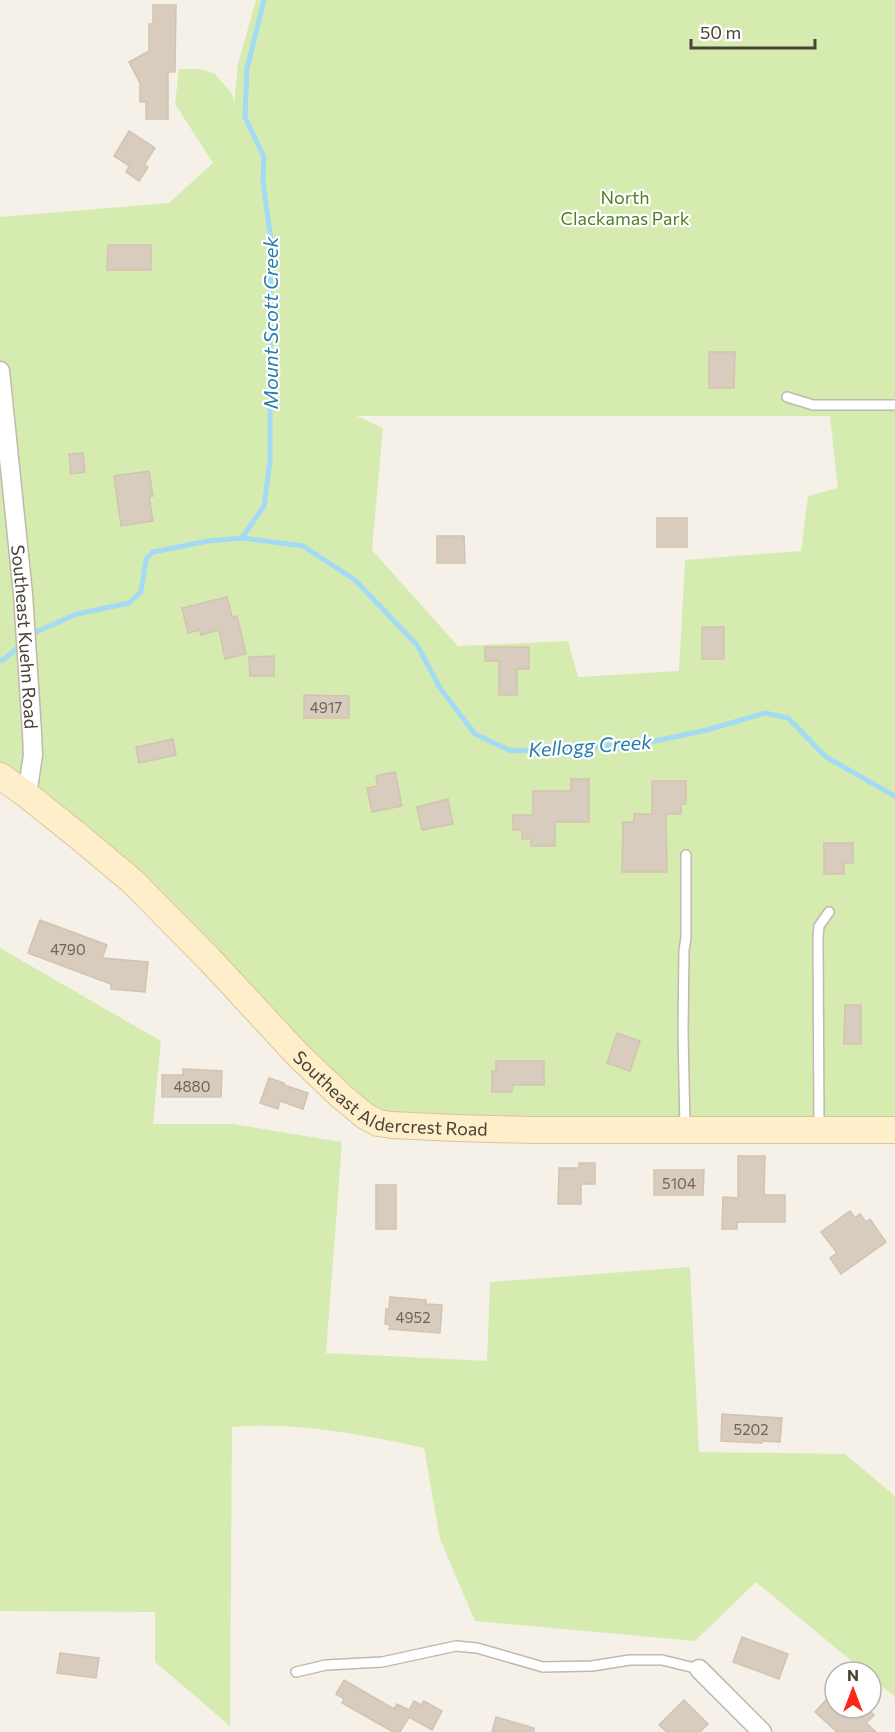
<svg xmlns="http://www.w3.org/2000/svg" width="895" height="1732" font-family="Commissioner,sans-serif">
<rect width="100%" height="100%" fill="#f5f1e9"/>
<!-- green -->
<g fill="#d6ebb0" fill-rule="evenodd">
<path d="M 256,0 L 895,0 L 895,1123 L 397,1120 L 371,1112 L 0,775 L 0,217 L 169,203 L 213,163 L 175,104 L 179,69 L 200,69 L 215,74 L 232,94 L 234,103 L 238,64 ZM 357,416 L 830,416 L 838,488 L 808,496 L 801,551 L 685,560 L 679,671 L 578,677 L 568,641 L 458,646 L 372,550 L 383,428 Z"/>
<path d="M 0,948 L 161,1041 L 153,1124 L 233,1124 L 342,1142 L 326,1353 L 487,1361 L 490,1282 L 690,1267 L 699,1452 L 845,1454 L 895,1496 L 895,1697 L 871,1677 L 871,1672 L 865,1672 L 756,1582 L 695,1641 L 475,1621 L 440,1539 L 424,1448 C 361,1434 296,1422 232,1427 L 230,1726 L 155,1662 L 155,1612 L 0,1611 Z"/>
</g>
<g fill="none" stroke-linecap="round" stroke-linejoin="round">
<!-- stream -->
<g stroke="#a3daf4" stroke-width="5">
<polyline points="242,538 264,506 270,461 270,286 272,247 263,182 264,157 245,117 247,69 264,0"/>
<polyline points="30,637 36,632 77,614 129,603 141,592 146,559 153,552 208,541 242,538 303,546 355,580 417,645 440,688 475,734 511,751 595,747 655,741 707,730 765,713 788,718 826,757 895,796"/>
<polyline points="0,660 3,660 21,645"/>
</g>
</g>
<!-- building -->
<g fill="#d8ccbe" stroke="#d3c3b1" stroke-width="1.5">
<polygon points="153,5 176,5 175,72 168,72 168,119 146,119 146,102 140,102 140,83 129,62 149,51 149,24 153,24"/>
<polygon points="129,131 155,148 144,165 148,167 139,181 126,172 129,166 114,156"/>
<polygon points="108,245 151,245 151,270 107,270"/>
<polygon points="709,352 735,352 734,388 709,388"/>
<polygon points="83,453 85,472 71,474 69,454"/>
<polygon points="149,471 153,496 149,497 153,521 121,526 114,476"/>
<rect x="657" y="518" width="30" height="29"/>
<polygon points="437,536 464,536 465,563 437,563"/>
<polygon points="227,597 232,617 237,616 246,654 225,659 219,630 201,635 200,630 188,633 182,608"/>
<rect x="702" y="627" width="22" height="32"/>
<polygon points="485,647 529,647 529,669 517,669 517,695 499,695 499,661 485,661"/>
<polygon points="274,656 274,676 250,676 249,657"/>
<polygon points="304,695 349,696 349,718 304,718"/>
<polygon points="173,739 176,755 139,763 136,747"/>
<polygon points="395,772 402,806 372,812 367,788 378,786 376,776"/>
<polygon points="571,779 589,779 589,822 555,822 555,846 531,846 531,839 522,839 522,830 513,830 513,815 533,815 533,791 571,791"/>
<polygon points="652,781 686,781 686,804 681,804 681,814 666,814 667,872 622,872 623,822 634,822 634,814 652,814"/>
<polygon points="448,799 453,824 422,830 417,807"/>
<polygon points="824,843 853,843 853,863 844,863 844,874 824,874"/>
<polygon points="40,920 107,945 102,958 148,962 145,992 111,989 111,984 28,953"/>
<polygon points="845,1005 861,1005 861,1044 844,1044"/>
<polygon points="617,1033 640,1041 630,1071 607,1063"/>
<polygon points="496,1061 544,1061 544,1085 512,1085 512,1092 492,1092 492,1071 496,1071"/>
<polygon points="183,1069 222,1071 221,1097 162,1097 162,1075 183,1075"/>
<polygon points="269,1078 284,1083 284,1085 308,1093 303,1109 280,1101 278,1109 260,1103"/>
<polygon points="738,1156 765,1156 764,1195 785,1195 785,1222 737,1222 737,1229 722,1229 723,1197 738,1198"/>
<polygon points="579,1163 595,1163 595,1184 581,1184 581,1204 558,1204 559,1168 579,1168"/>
<polygon points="654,1170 704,1170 703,1195 654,1195"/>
<rect x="376" y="1185" width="20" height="44"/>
<polygon points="850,1211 855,1218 860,1214 866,1222 870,1219 886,1242 841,1274 830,1258 837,1253 821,1232"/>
<polygon points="390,1297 426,1300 426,1304 442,1305 440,1333 389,1329 390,1325 385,1324 386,1309 389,1309"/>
<polygon points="722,1414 782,1418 780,1442 762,1441 762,1443 721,1441"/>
<polygon points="742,1637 788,1654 779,1679 733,1662"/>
<polygon points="60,1653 99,1658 96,1678 57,1673"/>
<polygon points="344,1680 394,1709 397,1704 409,1710 414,1701 421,1705 424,1701 442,1711 432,1730 409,1717 400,1732 393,1732 342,1703 344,1699 336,1694"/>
<polygon points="835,1690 835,1708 866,1708 874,1715 866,1723 876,1732 837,1732 815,1712"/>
<polygon points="684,1700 708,1724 700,1732 667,1732 659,1725"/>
<polygon points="496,1717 534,1728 534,1732 492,1732"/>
</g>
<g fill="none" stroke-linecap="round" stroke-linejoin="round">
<defs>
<g id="lane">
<polyline points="787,397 813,405 895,405"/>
<polyline points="685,1128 683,1032 684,950 686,938 686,855"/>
<polyline points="819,1128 818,937 819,926 829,912"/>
<polyline points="296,1672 326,1665 382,1662 456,1646 477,1648 543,1667 592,1666 630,1660 662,1660 699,1669"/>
</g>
<g id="street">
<path id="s1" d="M 0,371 L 23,594 L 32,733 L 33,755 L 27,795"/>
<polyline points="699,1669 762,1732"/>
</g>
<g id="secondary">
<path id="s2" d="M 0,776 L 27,795 L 77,835 L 132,881 L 209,959 L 298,1055 L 342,1097 L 365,1116 L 378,1123 L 392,1125 L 456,1128 L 532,1130 L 895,1130"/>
</g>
</defs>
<!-- lane casing -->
<use href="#lane" stroke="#c2b8ab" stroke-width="12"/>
<!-- street casing -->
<use href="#street" stroke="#c2b8ab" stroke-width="21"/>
<!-- secondary casing -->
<use href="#secondary" stroke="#dbc499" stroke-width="28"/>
<!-- lane -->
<use href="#lane" stroke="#fff" stroke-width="9"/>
<!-- street -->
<use href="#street" stroke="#fff" stroke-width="18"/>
<!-- secondary -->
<use href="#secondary" stroke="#ffeeca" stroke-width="26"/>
</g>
<g text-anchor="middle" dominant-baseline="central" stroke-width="4.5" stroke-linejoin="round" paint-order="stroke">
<!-- number labels -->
<g font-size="15" fill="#6e6459">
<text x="326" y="707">4917</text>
<text x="68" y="949">4790</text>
<text x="192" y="1086">4880</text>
<text x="679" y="1183">5104</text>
<text x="413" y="1317">4952</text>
<text x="751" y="1429">5202</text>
</g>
<!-- park labels -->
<g font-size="18" fill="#4f8026" stroke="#fff">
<text x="625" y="197">North<tspan x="625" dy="21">Clackamas Park</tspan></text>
</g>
<!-- street labels -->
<g font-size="18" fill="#4a4137" stroke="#fff">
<text stroke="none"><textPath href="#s1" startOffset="267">Southeast Kuehn Road</textPath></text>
<text stroke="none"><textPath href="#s2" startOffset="516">Southeast Aldercrest Road</textPath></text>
</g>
<!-- water labels -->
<g font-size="20" font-style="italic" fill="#277eac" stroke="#fff">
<text transform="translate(270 323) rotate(-90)">Mount Scott Creek</text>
<text transform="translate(590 745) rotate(-4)">Kellogg Creek</text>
</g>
</g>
<!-- north arrow -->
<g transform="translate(853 1690)"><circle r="28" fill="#ffffff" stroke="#b7b3af" stroke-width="1.5"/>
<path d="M0-4.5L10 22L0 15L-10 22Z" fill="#ff2717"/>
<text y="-9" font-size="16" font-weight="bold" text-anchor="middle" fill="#4a4137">N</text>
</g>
<!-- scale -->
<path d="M691 39v9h124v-9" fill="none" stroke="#4a4137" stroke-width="3"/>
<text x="700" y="39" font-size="18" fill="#4a4137" stroke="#ffffff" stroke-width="4.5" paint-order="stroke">50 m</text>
</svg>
